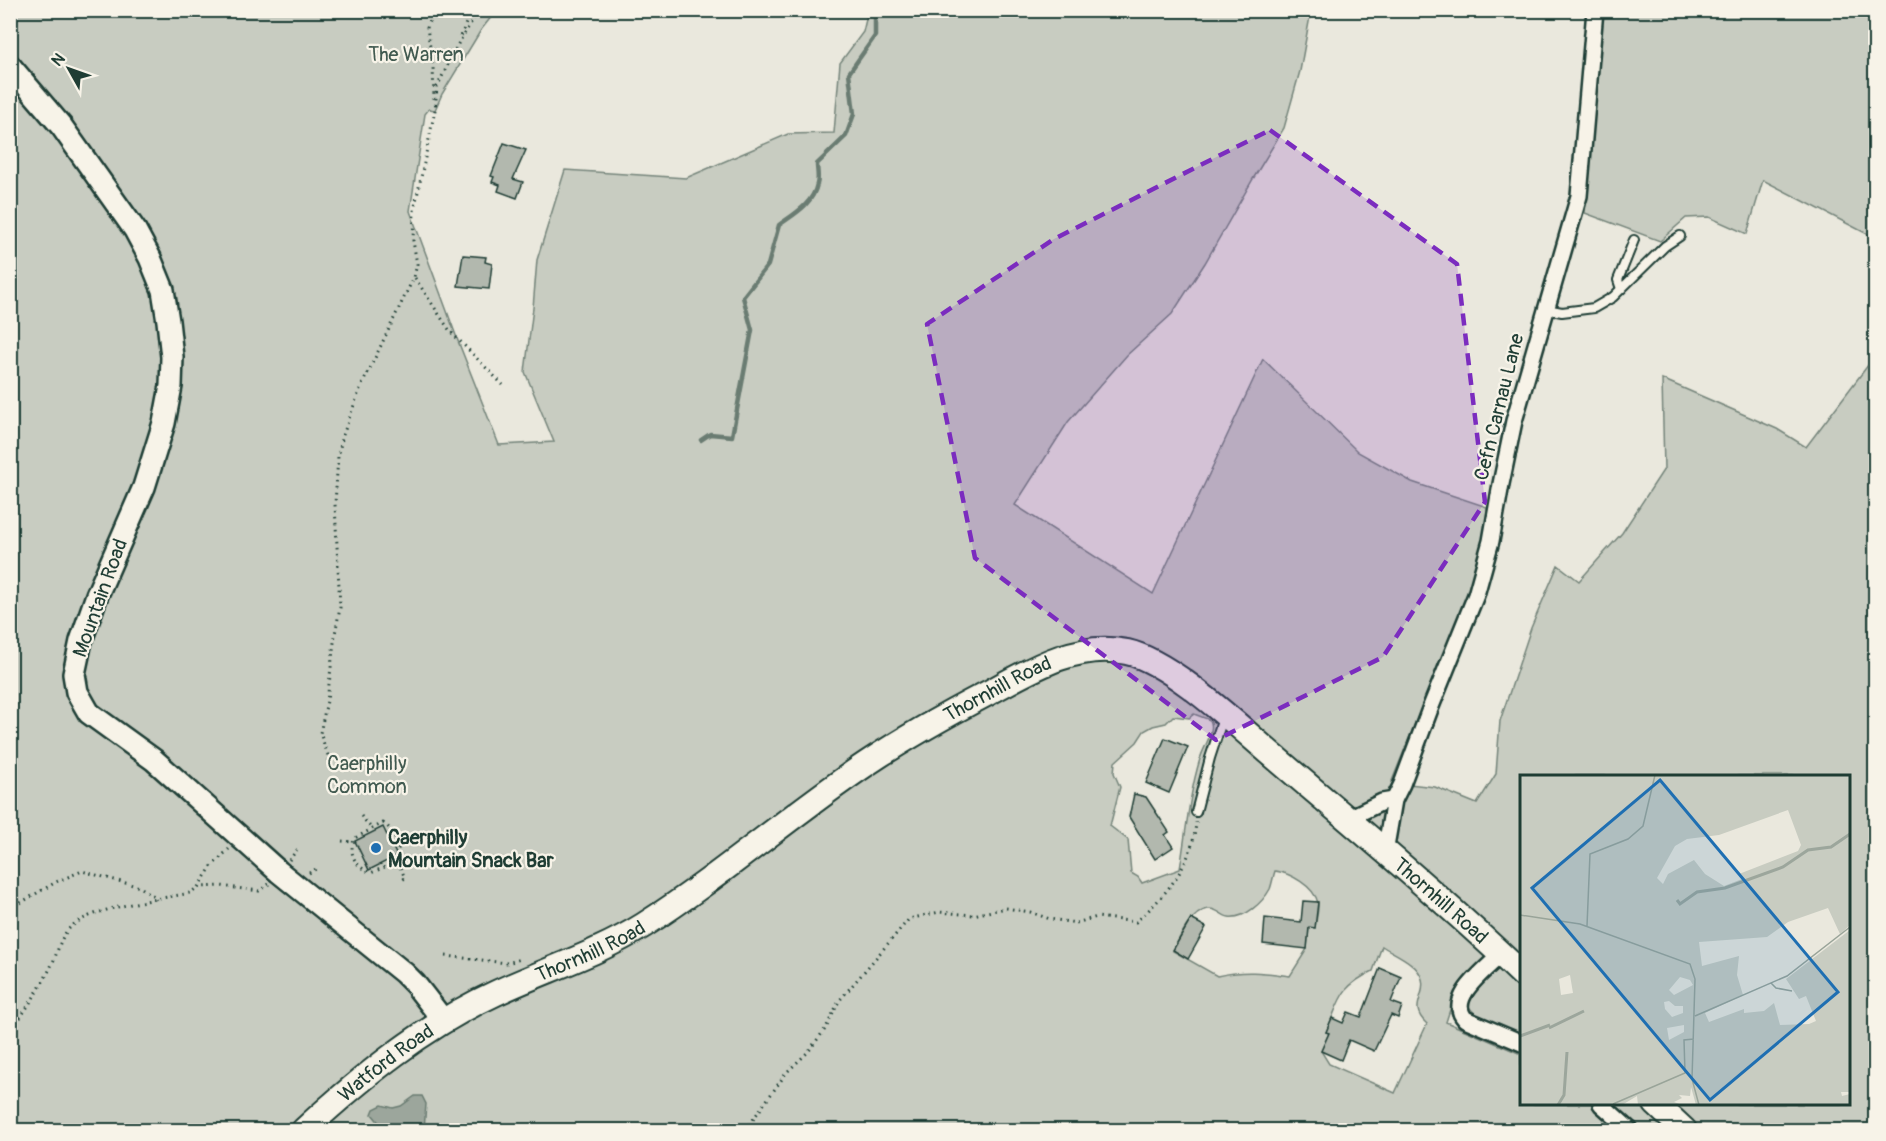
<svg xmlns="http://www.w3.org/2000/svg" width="1886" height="1141" font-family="Pangolin,sans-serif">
<rect width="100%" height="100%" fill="#eae8dd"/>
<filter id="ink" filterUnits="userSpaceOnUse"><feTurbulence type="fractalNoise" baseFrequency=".0167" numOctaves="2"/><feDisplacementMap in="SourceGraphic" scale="12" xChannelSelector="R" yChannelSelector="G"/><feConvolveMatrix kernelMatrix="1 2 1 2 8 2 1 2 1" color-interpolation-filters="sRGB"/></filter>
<g filter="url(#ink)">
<!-- green -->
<g fill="#c8ccc1" stroke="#74847a" stroke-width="1.5" fill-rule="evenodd">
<path d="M 10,11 L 496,11 L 481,30 L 442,94 L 435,110 L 429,109 L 425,114 L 410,211 L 458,341 L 499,445 L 554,442 L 525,372 L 533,308 L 537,260 L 565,170 L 686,178 L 788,134 L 834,133 L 840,63 L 863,32 L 868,11 L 1311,11 L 1300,71 L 1284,128 L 1253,179 L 1205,263 L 1172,314 L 1127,355 L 1068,422 L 1015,505 L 1153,594 L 1263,359 L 1358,452 L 1412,482 L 1487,507 L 1485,545 L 1459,620 L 1432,681 L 1392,781 L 1404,789 L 1409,784 L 1435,787 L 1477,804 L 1496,774 L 1500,721 L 1531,628 L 1558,565 L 1579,581 L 1622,533 L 1664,469 L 1662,379 L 1777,429 L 1806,447 L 1875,356 L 1875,1130 L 1696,1130 L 1669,1104 L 1848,1104 L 1848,776 L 1522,776 L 1521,1035 C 1518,1034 1515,1034 1512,1033 C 1500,1031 1471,1015 1467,1003 L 1471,998 L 1463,994 L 1455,994 L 1446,1022 L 1521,1054 L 1522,1104 L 1591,1104 L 1620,1130 L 11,1130 ZM 1194,714 L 1210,720 C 1216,730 1203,748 1200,759 C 1189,795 1186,832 1180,869 L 1142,883 L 1138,877 L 1131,873 L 1128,840 L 1110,826 L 1120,787 L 1114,773 L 1115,762 L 1137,742 L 1144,731 L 1153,726 L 1166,723 L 1173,716 L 1189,718 ZM 1275,871 C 1290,873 1314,886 1318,903 C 1319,909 1316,920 1315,928 L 1309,927 L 1307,949 L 1290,976 C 1264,972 1242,970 1217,976 L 1173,951 C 1180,936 1191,912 1208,909 C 1218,908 1221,916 1229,917 C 1245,919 1263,902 1270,889 C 1272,884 1273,877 1275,871 ZM 1382,946 C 1394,954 1418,963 1422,979 C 1427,997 1407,1006 1427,1024 L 1395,1093 L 1329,1064 L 1321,1051 L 1329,1033 L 1326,1032 C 1341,999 1338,988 1373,971 Z"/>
<polygon points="1603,11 1875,11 1875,238 1763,180 1747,234 1709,217 1686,218 1660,241 1585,213"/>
<polygon points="1601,1104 1645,1104 1673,1130 1630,1130"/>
</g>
<!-- water -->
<polygon fill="#9ca69c" stroke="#6a7c72" stroke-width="1.5" points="415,1096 422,1096 426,1104 424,1130 385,1130 372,1114 374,1109 382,1105 393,1108 401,1106"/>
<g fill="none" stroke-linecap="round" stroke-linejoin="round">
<!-- stream -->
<path stroke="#6a7c72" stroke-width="4.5" d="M 701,440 L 710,434 L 732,436 L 752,330 L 743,297 L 768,265 L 779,225 C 794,214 813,204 817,184 C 819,178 817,170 817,164 L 846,136 L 854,114 L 849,73 L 875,36 L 875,16 L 878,10"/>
</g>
<!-- building -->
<g fill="#b2b8ae" stroke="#1f3d34" stroke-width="1.5">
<polygon points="504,143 526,150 513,179 523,182 517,198 498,191 500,185 492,182 494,177 491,176"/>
<polygon points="463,255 486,257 485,262 492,264 489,289 458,286"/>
<polygon points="1165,738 1188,747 1169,793 1146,783"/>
<polygon points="1134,794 1146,797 1169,832 1165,835 1173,847 1155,859 1129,817"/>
<polygon points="383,827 397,856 369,870 355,841"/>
<polygon points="1303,901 1318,902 1315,928 1309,927 1307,949 1263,944 1265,918 1301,922"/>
<polygon points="1191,919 1206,927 1188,959 1173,950"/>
<polygon points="1380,968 1401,977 1391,1002 1402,1006 1398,1018 1391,1015 1374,1051 1349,1040 1341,1060 1321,1051 1329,1033 1326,1032 1332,1018 1343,1023 1348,1012 1361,1017"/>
</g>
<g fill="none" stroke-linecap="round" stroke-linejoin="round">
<defs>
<g id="lane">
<polyline points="1621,289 1618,280 1634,240"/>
<polyline points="1546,309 1562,312 1594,308 1613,297 1665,246 1680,236"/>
<polyline points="1196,812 1210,758 1223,718"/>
</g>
<g id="street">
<polyline points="1347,819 1382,802 1394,800"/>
<polyline points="1385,852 1394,800 1402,784 1430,709 1476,595 1491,541 1501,484 1514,421 1579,196 1595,10"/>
<path d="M 1501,954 C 1486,970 1446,998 1465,1019 L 1522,1043"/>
<polyline points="1601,1104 1630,1130"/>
</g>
<polyline id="secondary" points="10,66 62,127 135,230 150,258 163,290 168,321 172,357 171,386 164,423 144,487 97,595 81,641 74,674 77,692 89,713 154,760 279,872 404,973 415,984 443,1020"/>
<g id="primary">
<polyline points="1656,1104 1684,1130"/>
<path id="s1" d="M 304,1130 C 362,1077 424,1026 496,993 C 545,970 598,954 644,925 C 721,876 790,815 866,764 C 905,738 946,715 988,693 C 1030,670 1077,641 1127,652 C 1172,662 1240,728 1277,759 C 1359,829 1443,899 1522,974"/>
</g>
</defs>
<!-- lane casing -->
<use href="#lane" stroke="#1f3d34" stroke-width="12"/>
<!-- street casing -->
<use href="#street" stroke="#1f3d34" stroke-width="20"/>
<!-- secondary casing -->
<use href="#secondary" stroke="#1f3d34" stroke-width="26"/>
<!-- primary casing -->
<use href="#primary" stroke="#1f3d34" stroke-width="28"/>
<!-- path -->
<g stroke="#1f3d34" stroke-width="3" stroke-dasharray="1.5 4.5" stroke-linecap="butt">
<polyline points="434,10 427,28 433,66 434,99"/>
<polyline points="461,36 471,10"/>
<polyline points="415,278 450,331 503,385"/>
<polyline points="329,767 329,758 320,733 327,701 335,634 340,608 335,504 338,456 343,435 360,389 414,277 417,264 413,241 414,211 435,110 437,87 458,44 479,10"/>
<polyline points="361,816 372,829"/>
<path d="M 383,823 C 395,830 398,848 401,860 L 371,873 C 356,867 347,854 355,838 Z"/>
<polyline points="342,841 353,842"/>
<polyline points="289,860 297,850"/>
<polyline points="398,862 405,878 402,880"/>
<polyline points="309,873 316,869"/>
<polyline points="198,887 212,866 229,849"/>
<polyline points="10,909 56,882 82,871 140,887 154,896 156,900"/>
<polyline points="446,956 507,963 521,959"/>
<path d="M 10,1033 C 25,1010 42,987 53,962 C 59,949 60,936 72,926 C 94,907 160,899 190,893 L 198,887 L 221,886 L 259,891 L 269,884"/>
<path d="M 747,1130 L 754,1118 L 787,1072 L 808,1052 L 826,1028 L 839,1001 L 909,919 L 939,912 L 973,915 L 1006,908 L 1030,912 L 1050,919 L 1076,923 L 1097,917 L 1136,922 C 1167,894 1193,864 1196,822"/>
</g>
<!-- lane -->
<use href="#lane" stroke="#f7f3e8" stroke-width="8"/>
<!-- street -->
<use href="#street" stroke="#f7f3e8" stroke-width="15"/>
<!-- secondary -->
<use href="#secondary" stroke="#f7f3e8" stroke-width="21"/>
<!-- primary -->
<use href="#primary" stroke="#f7f3e8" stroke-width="24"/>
</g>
</g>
<!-- marked area -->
<path fill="#7b2cbf" fill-opacity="0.2" stroke="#7b2cbf" stroke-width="4.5" stroke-dasharray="12 8" stroke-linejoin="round" d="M 1270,130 L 1457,264 L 1485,502 L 1383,657 L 1216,740 L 975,558 L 927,324 L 1054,239 Z"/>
<!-- markers -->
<circle fill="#1f6fb2" stroke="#f7f3e8" stroke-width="2" cx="376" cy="848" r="6"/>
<g text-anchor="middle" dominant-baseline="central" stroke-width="4.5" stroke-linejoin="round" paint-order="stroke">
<!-- park labels -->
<g font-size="20" fill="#415a50" stroke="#f7f3e8">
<text x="416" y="54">The Warren</text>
<text x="367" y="763">Caerphilly<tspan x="367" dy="23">Common</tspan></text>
</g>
<!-- street labels -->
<g font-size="20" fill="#1f3d34" stroke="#f7f3e8">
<text transform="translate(1499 407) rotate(-76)">Cefn Carnau Lane</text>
<text transform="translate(100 598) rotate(-70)">Mountain Road</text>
<text stroke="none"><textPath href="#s1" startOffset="826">Thornhill Road</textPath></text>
<text stroke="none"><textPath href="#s1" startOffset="1366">Thornhill Road</textPath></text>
<text stroke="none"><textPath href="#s1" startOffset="340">Thornhill Road</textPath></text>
<text stroke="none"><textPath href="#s1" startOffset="106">Watford Road</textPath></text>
</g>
<!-- poi labels -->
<g font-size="20" font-weight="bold" fill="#1f3d34" stroke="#f7f3e8" text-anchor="start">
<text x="388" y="837">Caerphilly<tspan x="388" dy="23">Mountain Snack Bar</tspan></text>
</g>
</g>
<!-- overview -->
<g transform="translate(1520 775)">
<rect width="330" height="330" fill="#eae8dd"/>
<path d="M 0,0 L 330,0 L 330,150 L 320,159 L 308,133 L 268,147 L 247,162 L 179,167 L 182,191 L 219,181 L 217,200 L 223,220 L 185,238 L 189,247 L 224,234 L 224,238 L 244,236 L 254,228 L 260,250 L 289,249 L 296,246 L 286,221 L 279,224 L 266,204 L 330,155 L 330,317 L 321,317 L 322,321 L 330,319 L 330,330 L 176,330 L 171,312 L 170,321 L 159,320 L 162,323 L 154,327 L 162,330 L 118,330 L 117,321 L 102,330 L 0,330 ZM 268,35 L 281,70 L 278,76 L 219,99 L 222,104 L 204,111 L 185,99 L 174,85 L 148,99 L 143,109 L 137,103 L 155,71 L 167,64 L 199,60 ZM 50,200 L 53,218 L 41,220 L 39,204 ZM 160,202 L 170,205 L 173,210 L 154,220 L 149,215 ZM 149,226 L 155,231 L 163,231 L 163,238 L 152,242 L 145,234 L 144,227 ZM 164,250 L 164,257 L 149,265 L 147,253 Z" fill="#c8ccc1" fill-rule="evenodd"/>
<path fill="none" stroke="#9ca69c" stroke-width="3" d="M 157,125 L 160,129 L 177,117 L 205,113 L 263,92 L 288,75 L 311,72 L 330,59M 29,253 L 64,236M 0,261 L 30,250M 38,330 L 44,320 L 47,277"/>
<path fill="none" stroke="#99a499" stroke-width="1.5" d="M 0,140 L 60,149 L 170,189 L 175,204 L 172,304 L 179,330M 67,151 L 70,79 L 108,64 L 123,51 L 135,0M 251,208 L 256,213 L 272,216M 175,241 L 267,201 L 330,152M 93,329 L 165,298 L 164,265 L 174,264"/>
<path fill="#1f6fb2" fill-opacity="0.15" stroke="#1f6fb2" stroke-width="3" d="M 140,5 L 318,217 L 190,325 L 12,113 Z"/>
<rect width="330" height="330" fill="none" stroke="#1f3d34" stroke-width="3"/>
</g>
<!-- margin -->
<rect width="1886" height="1141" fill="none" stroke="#f7f3e8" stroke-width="36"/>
<rect x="18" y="18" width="1850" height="1105" fill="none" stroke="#1f3d34" stroke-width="2" filter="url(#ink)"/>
<!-- north arrow -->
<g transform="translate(69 69) rotate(310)" stroke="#f7f3e8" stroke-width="4.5" paint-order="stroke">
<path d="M0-4.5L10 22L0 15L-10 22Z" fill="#1f3d34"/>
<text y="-9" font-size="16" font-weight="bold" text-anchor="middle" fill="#1f3d34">N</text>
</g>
</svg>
